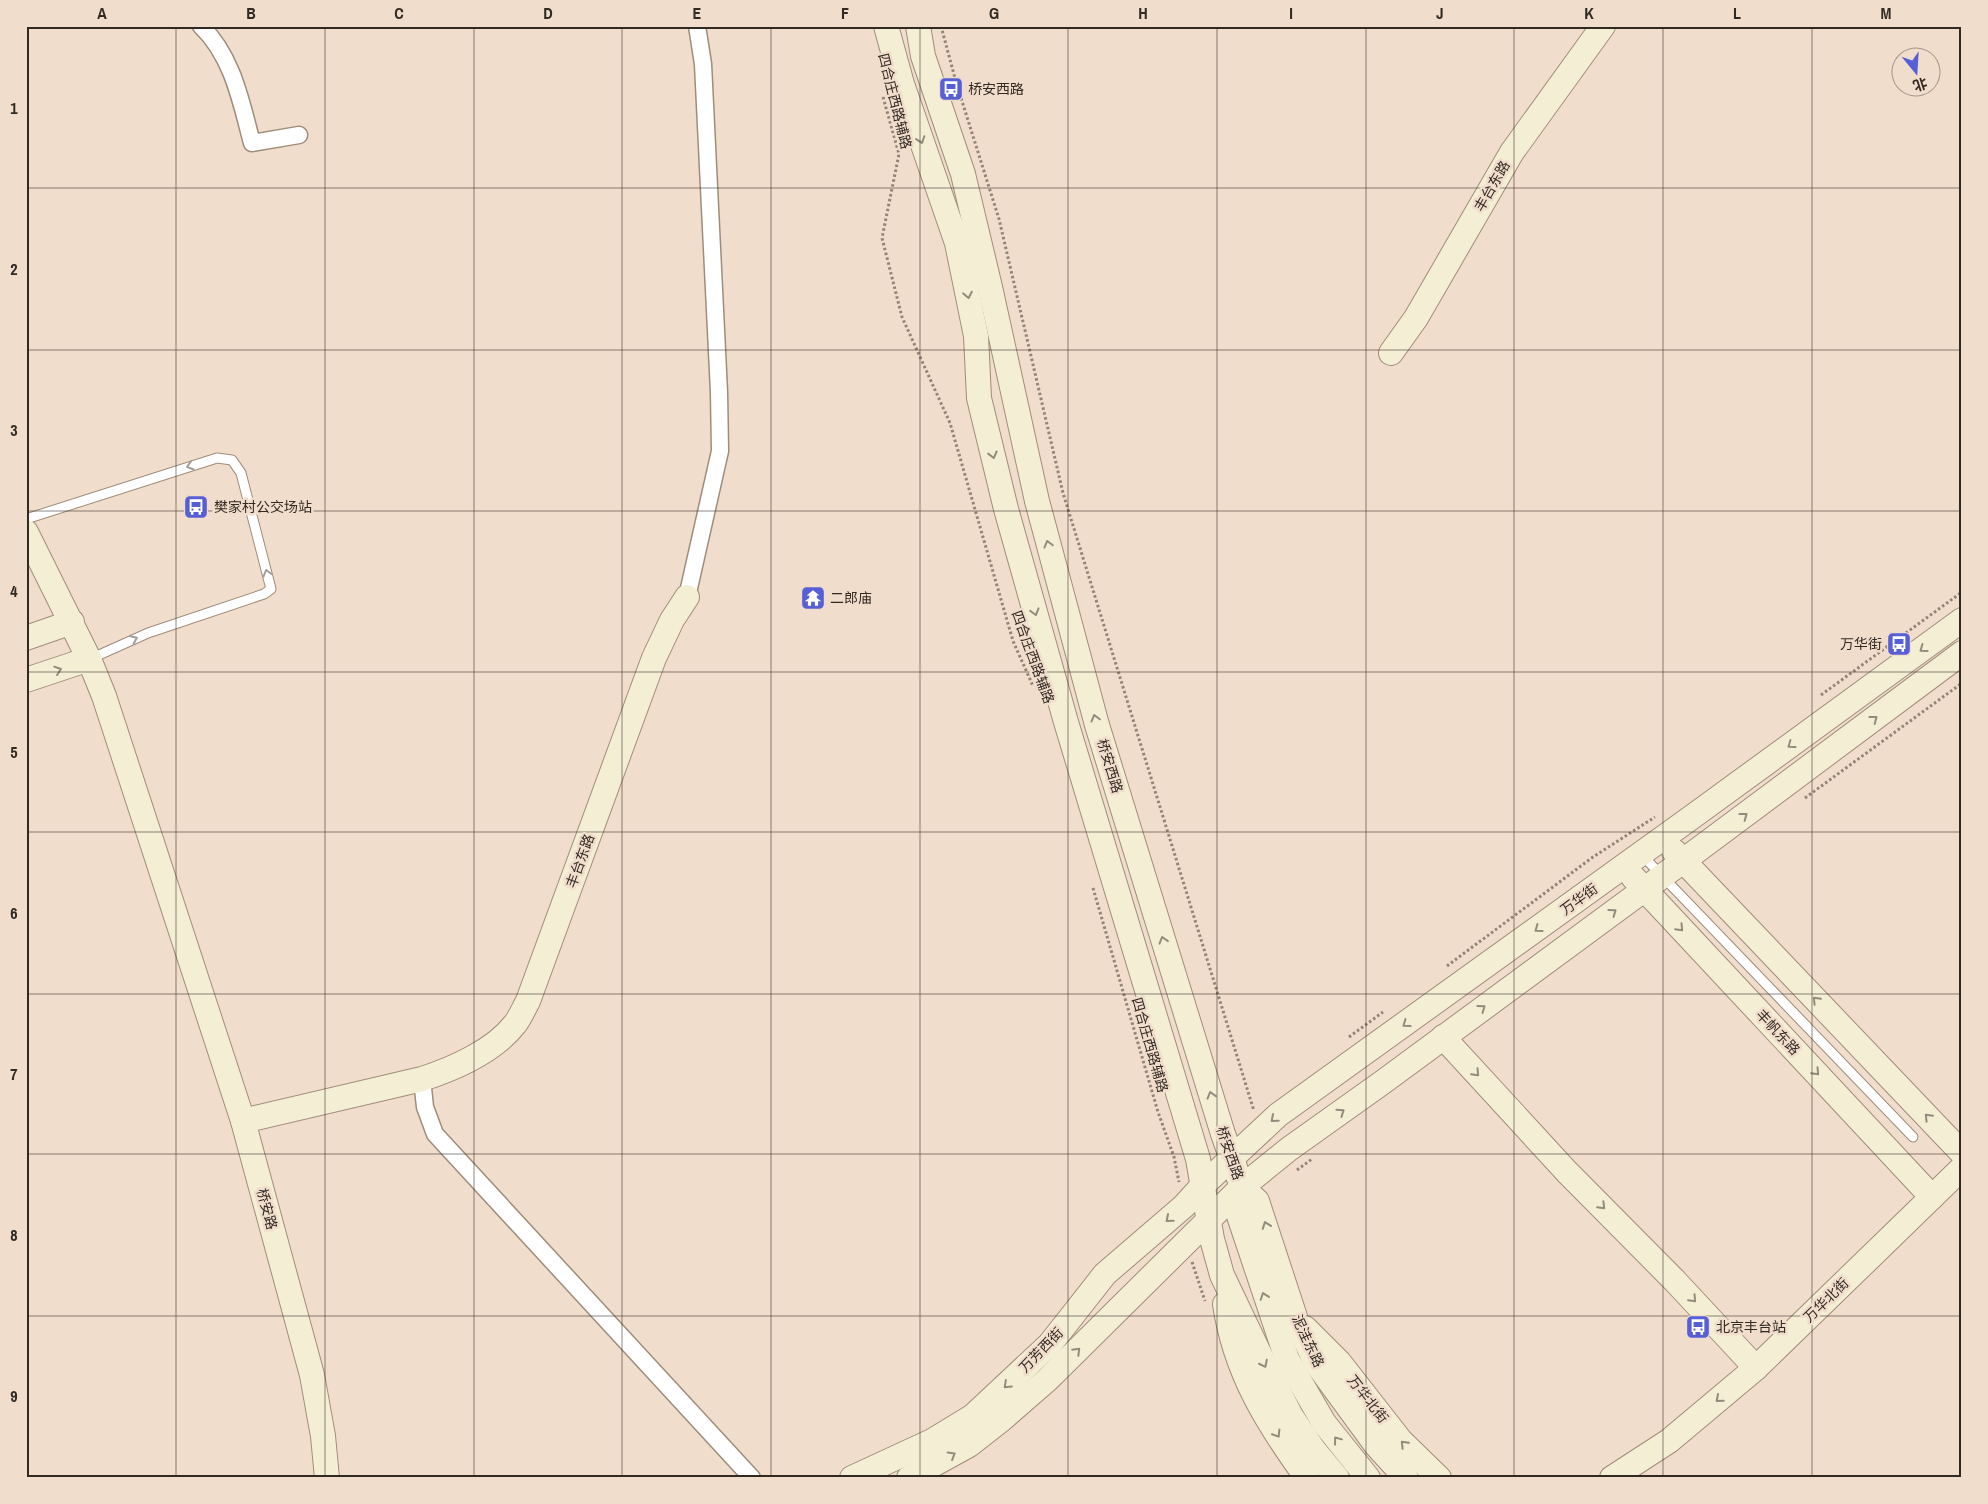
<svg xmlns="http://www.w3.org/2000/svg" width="1988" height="1504" font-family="'Archivo Narrow','Noto Sans SC',sans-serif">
<rect width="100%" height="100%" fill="#f1ddcb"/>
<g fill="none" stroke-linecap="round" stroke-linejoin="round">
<defs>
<g id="lane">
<polyline points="26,519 217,458 232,460 241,473 271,589 264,594 148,633 90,659"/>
<polyline points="1641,854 1913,1137"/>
</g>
<g id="street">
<path d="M 201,26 C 233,57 241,102 252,143 L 299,135"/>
<polyline points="687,597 720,451 719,392 703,64 697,26"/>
<polyline points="422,1079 425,1107 435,1134 752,1478"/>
</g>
<g id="secondary">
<polyline points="886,26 902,84 957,243 976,336 979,398 1006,509 1066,722 1198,1159 1212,1239 1222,1275 1263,1361 1291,1416 1313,1449 1337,1478"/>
<polyline points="918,26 923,56 963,174 990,287 1037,501 1097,725 1223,1134 1242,1187 1239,1216 1287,1359 1324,1423 1368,1478"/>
<polyline points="1391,353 1416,318 1512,152 1603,26"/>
<polyline points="26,532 89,659 104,696 243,1121"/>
<polyline points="26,638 72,622"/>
<polyline points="26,680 89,659"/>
<polyline points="1674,851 1962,1153"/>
<polyline points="1633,877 1932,1197"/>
<polyline points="1443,1037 1567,1172 1675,1281 1756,1368"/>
<polyline points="1242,1187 1257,1201 1296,1320 1316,1363 1376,1445 1406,1478"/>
<path d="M 1225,1304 C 1235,1372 1267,1423 1307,1478"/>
<polyline points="1305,1328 1339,1362 1400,1440 1439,1478"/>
<path d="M 327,1478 L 323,1436 L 312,1375 L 243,1121 L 422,1079 C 453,1069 494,1051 515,1024 C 520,1018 524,1008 528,1001 L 654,658 L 672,620 L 687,597"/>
<polyline points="852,1478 932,1441 973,1416 1050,1344 1105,1274 1184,1206 1203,1185 1278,1115 1692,817 1962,620"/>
<polyline points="909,1478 969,1445 1001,1420 1047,1380 1242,1187 1289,1149 1383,1082 1683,861 1962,653"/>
<polyline points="1612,1478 1669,1441 1756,1368 1962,1168"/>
</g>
</defs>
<!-- lane casing -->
<use href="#lane" stroke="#9f8d7b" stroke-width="11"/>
<!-- street casing -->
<use href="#street" stroke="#9f8d7b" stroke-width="19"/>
<!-- secondary casing -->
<use href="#secondary" stroke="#9f8d7b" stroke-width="26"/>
<!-- path -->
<g stroke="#928478" stroke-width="3" stroke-dasharray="2.5 2.5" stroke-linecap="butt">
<polyline points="941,26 956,82 999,219 1063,493 1254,1111"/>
<polyline points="883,97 899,154 882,238 902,317 950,423 1013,641 1033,686"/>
<polyline points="1821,695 1962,592"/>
<polyline points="1805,798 1962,683"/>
<polyline points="1093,888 1158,1112 1174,1157 1179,1182"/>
<polyline points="1447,966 1593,857 1655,817"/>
<polyline points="1349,1037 1383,1012"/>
<polyline points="1297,1170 1312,1159"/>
<polyline points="1192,1262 1205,1301"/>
</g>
<!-- lane -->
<use href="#lane" stroke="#fff" stroke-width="9"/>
<!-- street -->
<use href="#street" stroke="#fff" stroke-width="16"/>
<!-- secondary -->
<use href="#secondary" stroke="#f4eed4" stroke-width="24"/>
</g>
<!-- one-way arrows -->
<defs><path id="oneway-chevron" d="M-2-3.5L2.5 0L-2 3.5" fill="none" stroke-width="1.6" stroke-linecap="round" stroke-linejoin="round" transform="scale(1.25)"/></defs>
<g stroke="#928c7c">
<use href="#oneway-chevron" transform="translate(921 140) rotate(71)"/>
<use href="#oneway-chevron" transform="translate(968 295) rotate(79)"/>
<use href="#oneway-chevron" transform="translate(993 455) rotate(76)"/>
<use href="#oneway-chevron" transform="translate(1048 544) rotate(-105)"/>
<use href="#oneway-chevron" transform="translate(1035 612) rotate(74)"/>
<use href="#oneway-chevron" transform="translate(1923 649) rotate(144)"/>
<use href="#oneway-chevron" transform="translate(58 670) rotate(-19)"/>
<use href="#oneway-chevron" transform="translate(1095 718) rotate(-105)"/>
<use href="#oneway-chevron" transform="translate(1874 719) rotate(-37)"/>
<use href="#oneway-chevron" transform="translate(1791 745) rotate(144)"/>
<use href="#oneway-chevron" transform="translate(1744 816) rotate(-37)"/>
<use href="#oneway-chevron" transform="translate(1613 912) rotate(-36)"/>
<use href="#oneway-chevron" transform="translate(1680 928) rotate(47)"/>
<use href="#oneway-chevron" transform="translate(1538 929) rotate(144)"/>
<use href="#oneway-chevron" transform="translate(1163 940) rotate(-107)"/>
<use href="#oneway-chevron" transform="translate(1816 1000) rotate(-134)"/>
<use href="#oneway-chevron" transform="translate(1482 1008) rotate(-36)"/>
<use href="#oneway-chevron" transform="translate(1406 1024) rotate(144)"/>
<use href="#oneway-chevron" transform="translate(1816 1072) rotate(47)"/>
<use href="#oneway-chevron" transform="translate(1476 1073) rotate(47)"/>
<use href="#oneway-chevron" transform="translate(1211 1095) rotate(-107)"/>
<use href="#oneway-chevron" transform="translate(1341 1112) rotate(-35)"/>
<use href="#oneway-chevron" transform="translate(1928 1117) rotate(-134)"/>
<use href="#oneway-chevron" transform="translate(1274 1119) rotate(139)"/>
<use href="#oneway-chevron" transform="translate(1602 1206) rotate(45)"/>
<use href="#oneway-chevron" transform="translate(1169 1219) rotate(139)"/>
<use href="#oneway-chevron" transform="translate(1266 1225) rotate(-110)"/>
<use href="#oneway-chevron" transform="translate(1264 1296) rotate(-109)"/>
<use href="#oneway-chevron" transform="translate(1693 1299) rotate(47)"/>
<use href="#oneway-chevron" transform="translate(1077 1351) rotate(-45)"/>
<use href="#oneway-chevron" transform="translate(1264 1364) rotate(63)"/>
<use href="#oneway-chevron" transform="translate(1007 1385) rotate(137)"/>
<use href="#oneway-chevron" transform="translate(1719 1399) rotate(139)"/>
<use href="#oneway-chevron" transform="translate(1277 1434) rotate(58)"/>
<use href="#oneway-chevron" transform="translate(1337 1440) rotate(-127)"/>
<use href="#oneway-chevron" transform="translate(1404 1444) rotate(-134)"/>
<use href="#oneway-chevron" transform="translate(952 1455) rotate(-31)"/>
</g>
<g stroke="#a29f9c">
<use href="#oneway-chevron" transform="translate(190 466) rotate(163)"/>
<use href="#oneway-chevron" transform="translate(267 573) rotate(-105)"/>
<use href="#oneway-chevron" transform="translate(134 639) rotate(-24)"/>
</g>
<!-- grid -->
<path fill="none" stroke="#312a23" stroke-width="1" stroke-opacity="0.55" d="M 176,26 L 176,1478M 325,26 L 325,1478M 474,26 L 474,1478M 622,26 L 622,1478M 771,26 L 771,1478M 920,26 L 920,1478M 1068,26 L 1068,1478M 1217,26 L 1217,1478M 1366,26 L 1366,1478M 1514,26 L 1514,1478M 1663,26 L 1663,1478M 1812,26 L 1812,1478M 26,188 L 1962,188M 26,350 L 1962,350M 26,511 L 1962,511M 26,672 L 1962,672M 26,832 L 1962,832M 26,994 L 1962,994M 26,1154 L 1962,1154M 26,1316 L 1962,1316"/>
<!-- icons -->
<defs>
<symbol id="bus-square" viewBox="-11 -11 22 22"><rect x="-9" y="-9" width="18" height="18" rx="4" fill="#565fd6" stroke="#f1ddcb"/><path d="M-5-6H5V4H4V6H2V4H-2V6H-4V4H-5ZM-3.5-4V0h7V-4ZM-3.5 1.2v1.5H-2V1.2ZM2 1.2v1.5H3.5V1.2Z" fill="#fff"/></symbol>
<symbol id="temple-square" viewBox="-11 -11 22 22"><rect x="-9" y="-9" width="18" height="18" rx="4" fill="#565fd6" stroke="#f1ddcb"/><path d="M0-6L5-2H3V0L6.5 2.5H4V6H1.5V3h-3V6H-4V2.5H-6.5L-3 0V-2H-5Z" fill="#fff"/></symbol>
</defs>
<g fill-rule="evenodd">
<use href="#bus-square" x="937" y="75" width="28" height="28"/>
<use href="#bus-square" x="182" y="493" width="28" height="28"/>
<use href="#temple-square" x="799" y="584" width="28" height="28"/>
<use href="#bus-square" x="1885" y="630" width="28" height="28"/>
<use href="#bus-square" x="1684" y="1313" width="28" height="28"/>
</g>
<g text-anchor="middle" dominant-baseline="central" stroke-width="5" stroke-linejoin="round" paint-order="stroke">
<!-- poi labels -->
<g font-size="14" fill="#312a23" stroke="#f1ddcb" text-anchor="start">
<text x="968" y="89">桥安西路</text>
<text x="214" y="507">樊家村公交场站</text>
<text x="830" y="598">二郎庙</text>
<text x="1882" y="644" text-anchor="end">万华街</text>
<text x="1716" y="1327">北京丰台站</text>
</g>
<!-- street labels -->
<g font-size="14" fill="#312a23" stroke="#f1ddcb">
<text transform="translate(895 101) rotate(76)">四合庄西路辅路</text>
<text transform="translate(1492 186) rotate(-60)">丰台东路</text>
<text transform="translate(1033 657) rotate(70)">四合庄西路辅路</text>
<text transform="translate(1110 766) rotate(73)">桥安西路</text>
<text transform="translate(580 861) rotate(-70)">丰台东路</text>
<text transform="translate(1579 899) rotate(-36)">万华街</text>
<text transform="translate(1778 1032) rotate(47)">丰帆东路</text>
<text transform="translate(1150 1045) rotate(74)">四合庄西路辅路</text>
<text transform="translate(1230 1153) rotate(71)">桥安西路</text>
<text transform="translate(267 1209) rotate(75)">桥安路</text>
<text transform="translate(1826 1300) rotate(-44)">万华北街</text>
<text transform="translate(1308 1341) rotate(65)">泥洼东路</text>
<text transform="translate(1041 1350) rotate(-46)">万芳西街</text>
<text transform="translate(1368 1399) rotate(52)">万华北街</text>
</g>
</g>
<!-- border -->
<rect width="1988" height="1504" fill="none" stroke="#f1ddcb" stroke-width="55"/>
<!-- north arrow -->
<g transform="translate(1916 72) rotate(162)"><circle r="24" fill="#f1ddcb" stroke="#a49588"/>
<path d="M0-4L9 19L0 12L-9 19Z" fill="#565fd6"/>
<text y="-8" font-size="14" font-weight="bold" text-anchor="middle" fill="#312a23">北</text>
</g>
<rect x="28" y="28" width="1932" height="1448" fill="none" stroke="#312a23" stroke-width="2"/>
<g font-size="16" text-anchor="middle" font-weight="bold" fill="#312a23">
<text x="102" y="19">A</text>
<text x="251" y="19">B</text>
<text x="399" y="19">C</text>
<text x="548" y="19">D</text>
<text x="697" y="19">E</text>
<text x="845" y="19">F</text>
<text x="994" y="19">G</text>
<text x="1143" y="19">H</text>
<text x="1291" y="19">I</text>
<text x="1440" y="19">J</text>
<text x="1589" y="19">K</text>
<text x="1737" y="19">L</text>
<text x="1886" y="19">M</text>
<text x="14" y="114">1</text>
<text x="14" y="275">2</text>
<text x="14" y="436">3</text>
<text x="14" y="597">4</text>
<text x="14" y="758">5</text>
<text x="14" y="919">6</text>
<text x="14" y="1080">7</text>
<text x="14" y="1241">8</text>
<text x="14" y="1402">9</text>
</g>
</svg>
